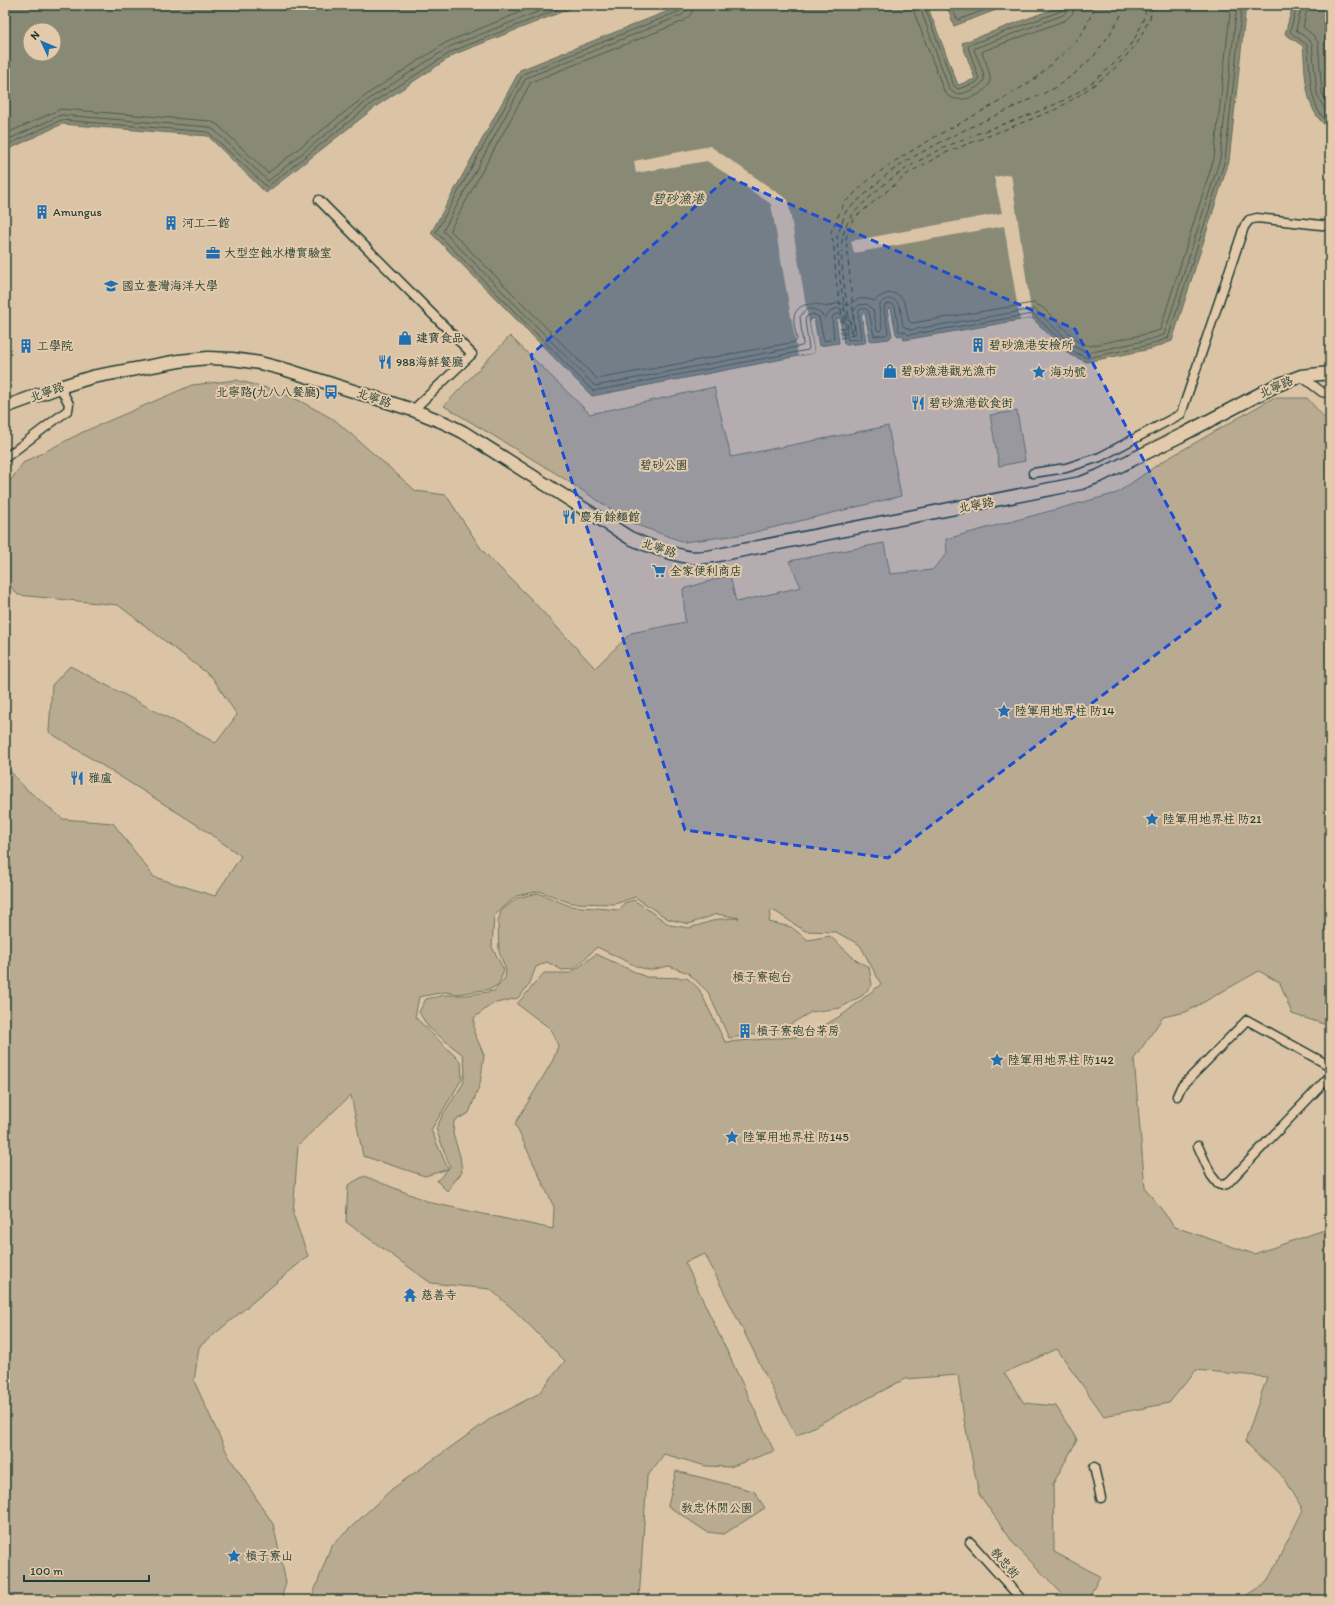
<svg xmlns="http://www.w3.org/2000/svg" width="1335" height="1605" font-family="Itim,'LXGW WenKai TC',sans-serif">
<rect width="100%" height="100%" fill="#dbc4a6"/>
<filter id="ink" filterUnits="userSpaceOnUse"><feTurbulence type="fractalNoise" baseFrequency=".025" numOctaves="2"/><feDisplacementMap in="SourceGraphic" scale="8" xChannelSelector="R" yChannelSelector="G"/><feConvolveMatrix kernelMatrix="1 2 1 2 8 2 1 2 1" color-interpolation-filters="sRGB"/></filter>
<g filter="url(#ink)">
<!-- green -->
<g fill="#b8ab91" stroke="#6c7462">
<polygon points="510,336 590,414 714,387 731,457 888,426 901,496 747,534 684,542 634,524 557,474 444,406"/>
<polygon points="236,380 271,389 300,401 335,420 416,491 446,495 482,550 529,597 595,668 631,633 685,622 683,589 730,575 736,602 801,587 789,561 884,543 890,574 932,570 947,554 946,539 1117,493 1160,463 1273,398 1307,398 1330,424 1330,1026 1292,1014 1280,983 1259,971 1186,1012 1163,1017 1134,1059 1145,1188 1175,1227 1254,1254 1330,1228 1330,1600 1239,1600 1267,1582 1303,1510 1285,1479 1245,1442 1267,1377 1196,1370 1169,1403 1104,1416 1057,1349 1004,1373 1024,1403 1056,1406 1077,1440 1053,1484 1054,1552 1100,1576 1088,1599 1068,1600 1014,1544 979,1494 964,1419 958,1375 905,1379 796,1436 705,1254 685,1262 774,1451 730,1467 706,1466 664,1454 647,1477 639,1600 311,1600 331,1546 392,1489 493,1417 538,1394 565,1361 515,1311 490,1289 431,1283 346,1222 348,1185 364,1176 432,1203 553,1229 554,1207 515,1124 553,1060 558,1046 551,1029 517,1004 544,973 571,973 596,954 646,977 687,978 699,989 725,1042 807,1036 845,1013 881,984 860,945 836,932 805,931 776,912 771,910 769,922 791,927 808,940 830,936 857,961 869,967 872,985 862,996 840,1008 811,1012 779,1031 729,1038 708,992 688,973 669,966 650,970 638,967 597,947 574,969 562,970 547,962 536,967 529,985 518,998 492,1004 474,1018 474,1032 484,1055 480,1084 469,1113 454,1121 453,1134 460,1156 462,1172 447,1191 437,1181 450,1167 436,1129 443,1114 463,1084 465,1070 463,1055 428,1027 419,1012 426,999 445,995 467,995 494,991 505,978 506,970 499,952 498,922 501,911 517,898 538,893 570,906 620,910 624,903 634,900 670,925 689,928 719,919 739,918 717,914 689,924 668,919 635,897 615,904 571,903 539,891 516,896 494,916 492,947 504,970 499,984 491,989 457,994 445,992 419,997 415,1017 461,1062 462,1079 431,1130 448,1169 425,1176 363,1156 351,1095 298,1145 293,1214 308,1256 199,1347 194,1381 228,1455 273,1524 286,1582 281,1600 5,1600 5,765 25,788 63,819 113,823 154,877 215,896 241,856 199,826 49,732 52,685 70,666 216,743 237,715 212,677 118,605 18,595 5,580 5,488 23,463 83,432 192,385"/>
<polygon points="1017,411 1025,461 999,466 990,415"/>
<polygon points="676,1471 754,1491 765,1508 724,1534 707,1532 668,1506"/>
</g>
<!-- water -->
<g fill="#898a74" stroke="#5f6b5a" fill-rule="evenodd">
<path d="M 5,5 L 579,5 L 455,54 L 378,105 L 266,193 L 208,136 L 62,124 L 5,151 ZM 30,30 L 54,30 L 54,54 L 30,54 Z"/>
<polygon points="683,5 927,5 958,85 975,79 962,43 1064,5 1246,5 1229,161 1172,341 1151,349 1087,362 1070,355 1032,318 904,340 903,335 898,336 896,334 891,308 887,309 892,336 889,339 872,341 870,340 865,313 861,314 866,341 865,343 846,345 844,343 840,318 836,319 839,343 819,346 814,318 809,320 814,353 592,396 431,233 520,70"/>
<polygon points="956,5 1009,5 954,26 948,8"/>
<path d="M 1293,5 L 1330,5 L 1330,129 C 1303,111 1306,75 1303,46 L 1285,34 Z"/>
</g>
<!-- pier -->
<g fill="#dbc4a6">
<polygon points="710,146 788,200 814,353 798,356 771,204 707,161 636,173 634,161"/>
<polygon points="1011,174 1032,318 1020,320 1004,226 854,253 851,241 1002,213 994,177"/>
</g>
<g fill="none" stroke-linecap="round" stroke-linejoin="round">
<!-- shore -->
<g stroke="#495c4e" stroke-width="1">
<path d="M 683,5 L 682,8 L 680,11 L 523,74 L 436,232 L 593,391 L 808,350 L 809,349 L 805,320 L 807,316 L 813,314 L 819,317 L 824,341 L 834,339 L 832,318 L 834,315 L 839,314 L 844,317 L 848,340 L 861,339 L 858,314 L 859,310 C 863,308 867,308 869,312 L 874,336 L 886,335 L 888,333 L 884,309 L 885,305 C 889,303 893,303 895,307 L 899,331 L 905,332 L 908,335 L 1033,314 L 1072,351 L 1087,358 L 1149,345 L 1168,338 L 1225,160 L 1242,5"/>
<path d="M 688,5 L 686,11 L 682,15 L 526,78 L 443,231 L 595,386 L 802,346 L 803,344 L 800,317 C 808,303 818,310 825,318 C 827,316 829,313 831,311 C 848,300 850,324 852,334 L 854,335 L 856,333 C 854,323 849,312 859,305 L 867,304 L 873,310 L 877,330 L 880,331 L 882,329 L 879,307 C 881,302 884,299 889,299 C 902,298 901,317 903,326 L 910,330 L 1034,309 L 1038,312 L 1075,347 L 1088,353 L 1148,340 L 1164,335 L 1220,159 L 1237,5"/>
<path d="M 694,5 L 691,14 L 684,21 L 531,82 L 450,230 L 597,379 L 795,342 L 797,340 C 796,333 793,324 794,317 C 797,302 815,302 826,307 L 838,303 L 849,305 C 857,298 864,297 874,301 C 883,293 898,288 904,302 C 907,308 907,315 909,321 L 912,323 L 1033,303 L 1042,307 L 1078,342 L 1089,346 L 1146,334 L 1160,330 L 1214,158 L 1231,5"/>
<path d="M 913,5 L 914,12 L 944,91 C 954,108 987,96 990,81 C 991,72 985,61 982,53 L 983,51 L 1066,20 L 1073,13 L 1075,5"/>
<path d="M 919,5 L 949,88 C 951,91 953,93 956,94 C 963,95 982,87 984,80 C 985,74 977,57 974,50 L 975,48 L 1063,15 L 1067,11 L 1069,5"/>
<polyline points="924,5 954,86 958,89 976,83 979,79 968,47 969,45 1061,11 1063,8 1064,5"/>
<polyline points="956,5 953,12 958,20 998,5"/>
<path d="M 1297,5 L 1290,32 L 1307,45 C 1312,70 1306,107 1330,124"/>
<polyline points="1302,5 1296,30 1309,40 1312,44 1317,94 1328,116 1330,118"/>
<polyline points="1308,5 1303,27 1313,35 1318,42 1322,93 1330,108"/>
<polyline points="5,134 61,109 210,121 218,125 268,173 369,93 447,42 538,5"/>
<polyline points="5,141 61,115 209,127 214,130 268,181 372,97 451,46 555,5"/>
<polyline points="5,146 61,120 208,132 267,187 375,101 453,51 568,5"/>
</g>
<!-- ferry -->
<g stroke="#2a453a" stroke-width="1" stroke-dasharray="5 4" stroke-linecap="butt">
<polyline points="840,328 844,328 836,280 834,248 831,232 844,203 871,178 895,161 940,134 997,103 1036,78 1075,43 1084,30 1096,5"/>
<polyline points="840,332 847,330 848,329 840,280 837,237 846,211 890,172 911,158 958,133 1055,88 1074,74 1094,56 1110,34 1121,15 1123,5"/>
<path d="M 841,335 L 848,333 L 852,329 C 847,310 838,253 843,236 C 848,215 857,210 872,195 C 898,171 927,155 959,141 C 991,127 1026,118 1058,103 C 1086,90 1123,61 1137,34 C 1142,25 1145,15 1147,5"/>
<polyline points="841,338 850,336 855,330 846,238 853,219 910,172 945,153 1057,109 1078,96 1102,79 1116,67 1136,45 1150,18 1153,5"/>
</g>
<defs>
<g id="street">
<polyline points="319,200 472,354 413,410"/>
<polyline points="1301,376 1322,392 1330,394"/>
<polyline points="5,458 68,410 69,404 60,387"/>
<polyline points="1033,473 1066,468 1100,457 1181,414 1244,227 1249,220 1257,218 1330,226"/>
<polyline points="1177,1096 1181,1087 1247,1020 1330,1066"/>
<polyline points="1198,1146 1211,1175 1218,1184 1221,1185 1227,1184 1330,1076"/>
<polyline points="1094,1467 1101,1498"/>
<polyline points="970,1542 1022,1600"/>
</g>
<path id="primary" d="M 5,407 L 60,387 L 92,377 L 179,361 L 208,358 L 232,359 L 260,363 L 287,370 L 413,410 L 445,423 L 463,432 L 630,538 C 648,546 668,553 687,557 C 697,559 708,557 718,555 L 1081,483 L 1099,476 L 1182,435 L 1275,386 L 1301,376 L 1330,373"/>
</defs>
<!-- street casing -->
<use href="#street" stroke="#1f3d34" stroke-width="11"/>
<!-- primary casing -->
<use href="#primary" stroke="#1f3d34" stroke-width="15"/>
<!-- street -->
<use href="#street" stroke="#e3caab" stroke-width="8"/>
<!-- primary -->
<use href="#primary" stroke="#e3caab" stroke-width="12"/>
</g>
</g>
<!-- marked area -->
<path fill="#1d4ed8" fill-opacity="0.2" stroke="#1d4ed8" stroke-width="3" stroke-dasharray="8 5" stroke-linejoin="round" d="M 728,177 L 1075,329 L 1220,606 L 888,858 L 685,830 L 531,355 Z"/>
<!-- icons -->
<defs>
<symbol id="building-bare" viewBox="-9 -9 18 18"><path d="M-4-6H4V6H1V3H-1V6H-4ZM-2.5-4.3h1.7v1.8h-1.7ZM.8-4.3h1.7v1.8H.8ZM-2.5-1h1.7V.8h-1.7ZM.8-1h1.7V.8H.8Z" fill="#1f6fb2" stroke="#e3caab" stroke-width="2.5" paint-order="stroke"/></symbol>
<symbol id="office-bare" viewBox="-9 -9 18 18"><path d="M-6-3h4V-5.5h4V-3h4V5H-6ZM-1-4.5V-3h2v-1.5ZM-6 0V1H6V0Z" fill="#1f6fb2" stroke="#e3caab" stroke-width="2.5" paint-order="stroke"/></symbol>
<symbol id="university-bare" viewBox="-9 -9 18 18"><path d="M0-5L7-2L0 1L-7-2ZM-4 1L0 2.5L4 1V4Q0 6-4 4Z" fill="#1f6fb2" stroke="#e3caab" stroke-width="2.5" paint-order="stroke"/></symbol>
<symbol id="shop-bare" viewBox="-9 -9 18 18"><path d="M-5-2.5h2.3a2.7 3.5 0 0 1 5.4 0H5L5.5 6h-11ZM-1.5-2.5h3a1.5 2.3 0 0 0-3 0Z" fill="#1f6fb2" stroke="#e3caab" stroke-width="2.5" paint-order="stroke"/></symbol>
<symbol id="restaurant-bare" viewBox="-9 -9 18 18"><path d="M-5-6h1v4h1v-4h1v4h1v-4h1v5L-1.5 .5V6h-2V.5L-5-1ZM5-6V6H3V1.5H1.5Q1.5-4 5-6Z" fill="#1f6fb2" stroke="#e3caab" stroke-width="2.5" paint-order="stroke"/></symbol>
<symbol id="sight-bare" viewBox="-9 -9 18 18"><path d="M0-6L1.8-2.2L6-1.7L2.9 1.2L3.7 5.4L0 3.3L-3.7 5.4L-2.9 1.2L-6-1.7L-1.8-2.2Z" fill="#1f6fb2" stroke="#e3caab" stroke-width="2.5" paint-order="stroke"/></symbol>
<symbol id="bus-bare" viewBox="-9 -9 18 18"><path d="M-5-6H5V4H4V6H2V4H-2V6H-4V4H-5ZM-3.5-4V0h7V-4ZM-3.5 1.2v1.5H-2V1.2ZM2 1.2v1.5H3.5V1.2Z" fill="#1f6fb2" stroke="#e3caab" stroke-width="2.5" paint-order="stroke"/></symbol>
<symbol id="supermarket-bare" viewBox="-9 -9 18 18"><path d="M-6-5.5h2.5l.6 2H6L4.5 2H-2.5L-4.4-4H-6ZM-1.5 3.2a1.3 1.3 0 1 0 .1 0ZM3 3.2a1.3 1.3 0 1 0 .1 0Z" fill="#1f6fb2" stroke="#e3caab" stroke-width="2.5" paint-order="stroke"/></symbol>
<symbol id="temple-bare" viewBox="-9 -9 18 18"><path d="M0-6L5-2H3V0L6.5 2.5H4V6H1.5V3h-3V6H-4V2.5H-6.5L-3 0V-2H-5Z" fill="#1f6fb2" stroke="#e3caab" stroke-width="2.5" paint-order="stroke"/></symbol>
</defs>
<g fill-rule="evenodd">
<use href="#building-bare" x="32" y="202" width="20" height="20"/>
<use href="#building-bare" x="161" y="213" width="20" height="20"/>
<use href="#office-bare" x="203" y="243" width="20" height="20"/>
<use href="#university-bare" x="101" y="276" width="20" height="20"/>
<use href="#shop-bare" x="395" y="328" width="20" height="20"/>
<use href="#building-bare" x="968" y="335" width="20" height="20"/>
<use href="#building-bare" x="16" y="336" width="20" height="20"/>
<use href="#restaurant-bare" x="375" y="352" width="20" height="20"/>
<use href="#shop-bare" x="880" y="361" width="20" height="20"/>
<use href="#sight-bare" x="1029" y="362" width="20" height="20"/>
<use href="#bus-bare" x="321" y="382" width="20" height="20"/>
<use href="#restaurant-bare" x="908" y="393" width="20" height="20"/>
<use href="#restaurant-bare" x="559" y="507" width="20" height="20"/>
<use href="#supermarket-bare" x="649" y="561" width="20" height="20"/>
<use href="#sight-bare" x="994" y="701" width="20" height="20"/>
<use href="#restaurant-bare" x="67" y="768" width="20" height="20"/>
<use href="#sight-bare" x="1142" y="809" width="20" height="20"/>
<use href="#building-bare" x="735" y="1021" width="20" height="20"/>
<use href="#sight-bare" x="987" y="1050" width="20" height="20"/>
<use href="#sight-bare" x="722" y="1127" width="20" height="20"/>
<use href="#temple-bare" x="400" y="1285" width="20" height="20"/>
<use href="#sight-bare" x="224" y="1546" width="20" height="20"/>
</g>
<g text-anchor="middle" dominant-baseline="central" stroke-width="4" stroke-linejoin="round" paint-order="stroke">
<!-- poi labels -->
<g font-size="12" fill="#1f3d34" stroke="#e3caab" text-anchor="start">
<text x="53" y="212">Amungus</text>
<text x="182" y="223">河工二館</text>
<text x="224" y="253">大型空蝕水槽實驗室</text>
<text x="122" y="286">國立臺灣海洋大學</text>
<text x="416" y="338">建寶食品</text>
<text x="989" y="345">碧砂漁港安檢所</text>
<text x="37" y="346">工學院</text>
<text x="396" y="362">988海鮮餐廳</text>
<text x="901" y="371">碧砂漁港觀光漁市</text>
<text x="1050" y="372">海功號</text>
<text x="320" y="392" text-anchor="end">北寧路(九八八餐廳)</text>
<text x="929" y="403">碧砂漁港飲食街</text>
<text x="580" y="517">慶有餘麵館</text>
<text x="670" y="571">全家便利商店</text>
<text x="1015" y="711">陸軍用地界柱 防14</text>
<text x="88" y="778">雅盧</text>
<text x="1163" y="819">陸軍用地界柱 防21</text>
<text x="756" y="1031">槓子寮砲台茅房</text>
<text x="1008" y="1060">陸軍用地界柱 防142</text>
<text x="743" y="1137">陸軍用地界柱 防145</text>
<text x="421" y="1295">慈善寺</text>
<text x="245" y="1556">槓子寮山</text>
</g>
<!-- street labels -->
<g font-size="12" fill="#1f3d34" stroke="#e3caab">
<text transform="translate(1276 387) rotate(-24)">北寧路</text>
<text transform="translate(47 392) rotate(-20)">北寧路</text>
<text transform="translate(374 398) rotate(18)">北寧路</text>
<text transform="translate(976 505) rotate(-11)">北寧路</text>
<text transform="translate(659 548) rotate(18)">北寧路</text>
<text transform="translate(1005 1563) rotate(48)">教忠街</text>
</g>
<!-- park labels -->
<g font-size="12" fill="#274239" stroke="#e3caab">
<text x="664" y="465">碧砂公園</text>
<text x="762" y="977">槓子寮砲台</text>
<text x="717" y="1508">教忠休閒公園</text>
</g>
<!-- water labels -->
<g font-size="13" font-style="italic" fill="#2a453a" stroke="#e3caab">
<text x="678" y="198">碧砂漁港</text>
</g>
</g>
<!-- margin -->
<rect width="1335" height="1605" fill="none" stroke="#e3caab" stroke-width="20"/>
<rect x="10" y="10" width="1315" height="1585" fill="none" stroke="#1f3d34" stroke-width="1.5" filter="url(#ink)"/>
<!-- north arrow -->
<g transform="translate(42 42) rotate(314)"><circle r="19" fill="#e3caab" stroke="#95927b"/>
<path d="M0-3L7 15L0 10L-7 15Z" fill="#1f6fb2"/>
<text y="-6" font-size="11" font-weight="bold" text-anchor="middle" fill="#1f3d34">N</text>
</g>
<!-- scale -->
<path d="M24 1575v6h125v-6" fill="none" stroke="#1f3d34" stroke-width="2"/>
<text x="30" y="1575" font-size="12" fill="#1f3d34" stroke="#e3caab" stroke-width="3" paint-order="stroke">100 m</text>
</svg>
